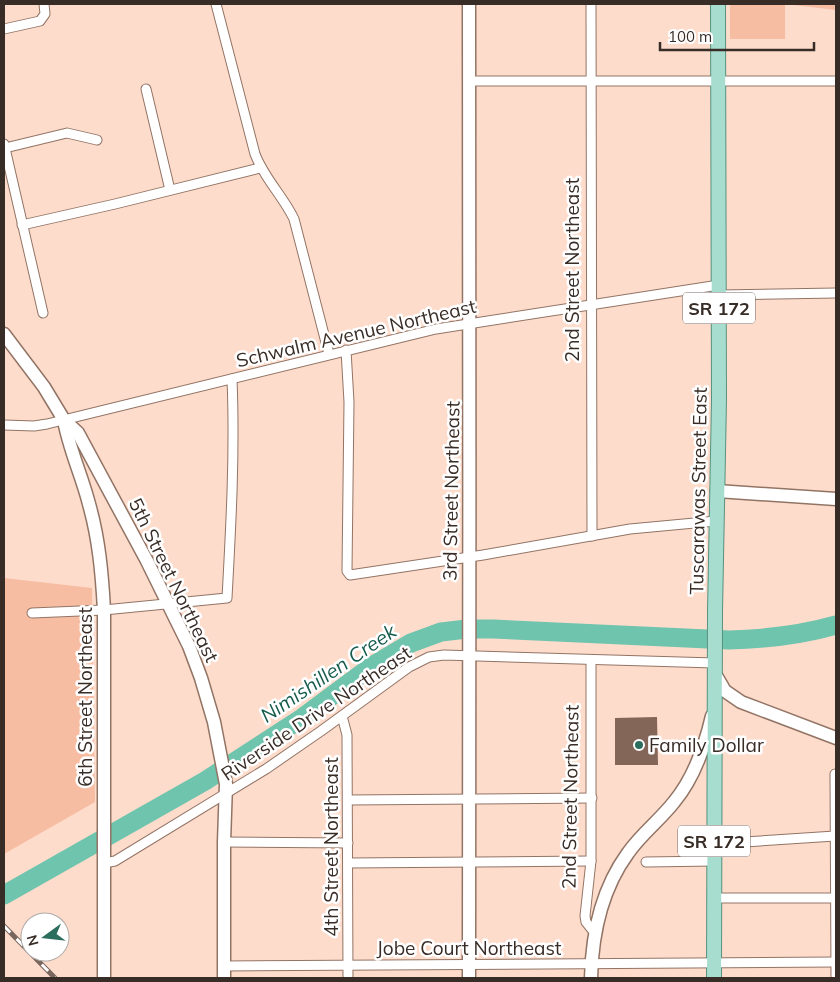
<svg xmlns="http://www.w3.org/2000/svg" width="840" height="982" font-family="Mulish,sans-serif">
<rect width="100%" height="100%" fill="#fedccc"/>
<!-- green -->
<g fill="#f6bda2">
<polygon points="730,4 836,4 836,10 785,4 785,39 730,39"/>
<polygon points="4,578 92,588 95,802 4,854"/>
</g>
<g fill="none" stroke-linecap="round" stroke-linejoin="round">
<!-- river -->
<path stroke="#6fc4ae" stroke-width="19" d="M 4,895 L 205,781 L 302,718 L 372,666 L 411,643 L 441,632 L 467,629 L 493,629 L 729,640 C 766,639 801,635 836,625"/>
</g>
<!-- building -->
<polygon fill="#836658" points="657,717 658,765 615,765 615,718"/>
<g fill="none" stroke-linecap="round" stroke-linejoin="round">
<defs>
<g id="street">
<path d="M 216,4 L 255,154 C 264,178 283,196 294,219 L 329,354"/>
<polyline points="591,4 592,536"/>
<polyline points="4,29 40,21 45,14 44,4"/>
<polyline points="469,81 836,81"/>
<polyline points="146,89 170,190"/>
<polyline points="4,144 43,313"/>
<polyline points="5,148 67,133 97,140"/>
<polyline points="22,225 115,204 260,168"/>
<polyline points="719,295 836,293"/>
<polyline points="346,350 349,402 347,571 350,575 483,555 630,529 716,521"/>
<polyline points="4,425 34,426 47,424 436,329 719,285"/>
<path d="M 32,613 L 104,610 L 227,598 C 231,525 235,452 232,379"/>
<polyline points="591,660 591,861 585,916 586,922 594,932"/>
<polyline points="342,716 347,735 348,978"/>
<polyline points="835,774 836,978"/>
<polyline points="348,800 592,798"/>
<polyline points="224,842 348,843"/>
<polyline points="714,844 835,836"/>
<polyline points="646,862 714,861"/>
<polyline points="104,863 115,861 266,769 321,731 409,667 429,657 444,655 715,663"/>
<polyline points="348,863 591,861"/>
<polyline points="714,898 836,898"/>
<polyline points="224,966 836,962"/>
</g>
<g id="secondary">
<polyline points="4,334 44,387 64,420 78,433 147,561 189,646 201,678 214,722 226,784 224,842 224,978"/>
<path d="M 64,420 C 69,449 82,476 89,504 C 99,539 102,574 104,610 L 104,978"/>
<polyline points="717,491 836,499"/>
<polyline points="715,674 725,691 741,702 836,738"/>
<path d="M 469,978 C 470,653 469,329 469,4"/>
<path d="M 591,978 C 592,933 601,890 628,853 C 641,834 660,820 674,802 C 694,778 705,746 712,716"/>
</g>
<polyline id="primary" points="714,978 715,612 719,400 718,4"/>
</defs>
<!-- street casing -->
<use href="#street" stroke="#927465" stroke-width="11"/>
<!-- secondary casing -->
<use href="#secondary" stroke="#927465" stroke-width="15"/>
<!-- primary casing -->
<use href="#primary" stroke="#58917f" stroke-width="16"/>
<!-- street -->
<use href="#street" stroke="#fff" stroke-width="9"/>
<!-- secondary -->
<use href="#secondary" stroke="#fff" stroke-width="12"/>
<!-- primary -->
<use href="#primary" stroke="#a6ddcf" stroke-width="14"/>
<defs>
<polyline id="rail" points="4,926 55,978"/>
</defs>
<!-- rail casing -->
<use href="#rail" stroke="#79665d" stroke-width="5"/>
<!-- rail -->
<use href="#rail" stroke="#fff" stroke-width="3" stroke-dasharray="9" stroke-linecap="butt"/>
</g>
<!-- markers -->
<circle fill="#2c6e5e" stroke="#fff" stroke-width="2" cx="639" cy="745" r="5"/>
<g text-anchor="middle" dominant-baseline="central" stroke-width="5" stroke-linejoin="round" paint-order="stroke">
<!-- shield labels -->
<g fill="#fff" stroke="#746b67" stroke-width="1">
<rect x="683" y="292.5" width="72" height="31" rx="4"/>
<rect x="678" y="825.5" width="72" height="31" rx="4"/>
</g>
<g font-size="18" font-weight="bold" fill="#382c26">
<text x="719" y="308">SR 172</text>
<text x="714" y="841">SR 172</text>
</g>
<!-- street labels -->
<g font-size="19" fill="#382c26" stroke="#fff">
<text transform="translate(572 270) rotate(-90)">2nd Street Northeast</text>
<text transform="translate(356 333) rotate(-13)">Schwalm Avenue Northeast</text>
<text transform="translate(451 491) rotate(-89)">3rd Street Northeast</text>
<text transform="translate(698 491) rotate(-89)">Tuscarawas Street East</text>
<text transform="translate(174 580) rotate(64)">5th Street Northeast</text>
<text transform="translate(85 697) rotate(-90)">6th Street Northeast</text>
<text transform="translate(316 713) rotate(-34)">Riverside Drive Northeast</text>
<text transform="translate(570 797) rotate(-89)">2nd Street Northeast</text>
<text transform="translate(331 847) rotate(-90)">4th Street Northeast</text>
<text x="469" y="948">Jobe Court Northeast</text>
</g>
<!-- poi labels -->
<g font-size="19" fill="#382c26" stroke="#fff" text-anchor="start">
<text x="649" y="745">Family Dollar</text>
</g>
<!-- water labels -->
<g font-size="20" font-style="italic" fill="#165c4c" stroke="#fff">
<text transform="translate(328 673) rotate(-34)">Nimishillen Creek</text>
</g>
</g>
<!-- border -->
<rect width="840" height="982" fill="none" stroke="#382c26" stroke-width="10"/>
<!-- north arrow -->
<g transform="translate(45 937) rotate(255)"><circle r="24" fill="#ffffff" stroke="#afaba8"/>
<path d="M0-4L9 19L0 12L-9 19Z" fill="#2c6e5e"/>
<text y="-8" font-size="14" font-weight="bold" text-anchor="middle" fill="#382c26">N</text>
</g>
<!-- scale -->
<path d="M660 42v8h154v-8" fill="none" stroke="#382c26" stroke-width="2.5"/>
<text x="668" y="42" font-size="15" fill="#382c26" stroke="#ffffff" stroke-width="4" paint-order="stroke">100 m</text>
</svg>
